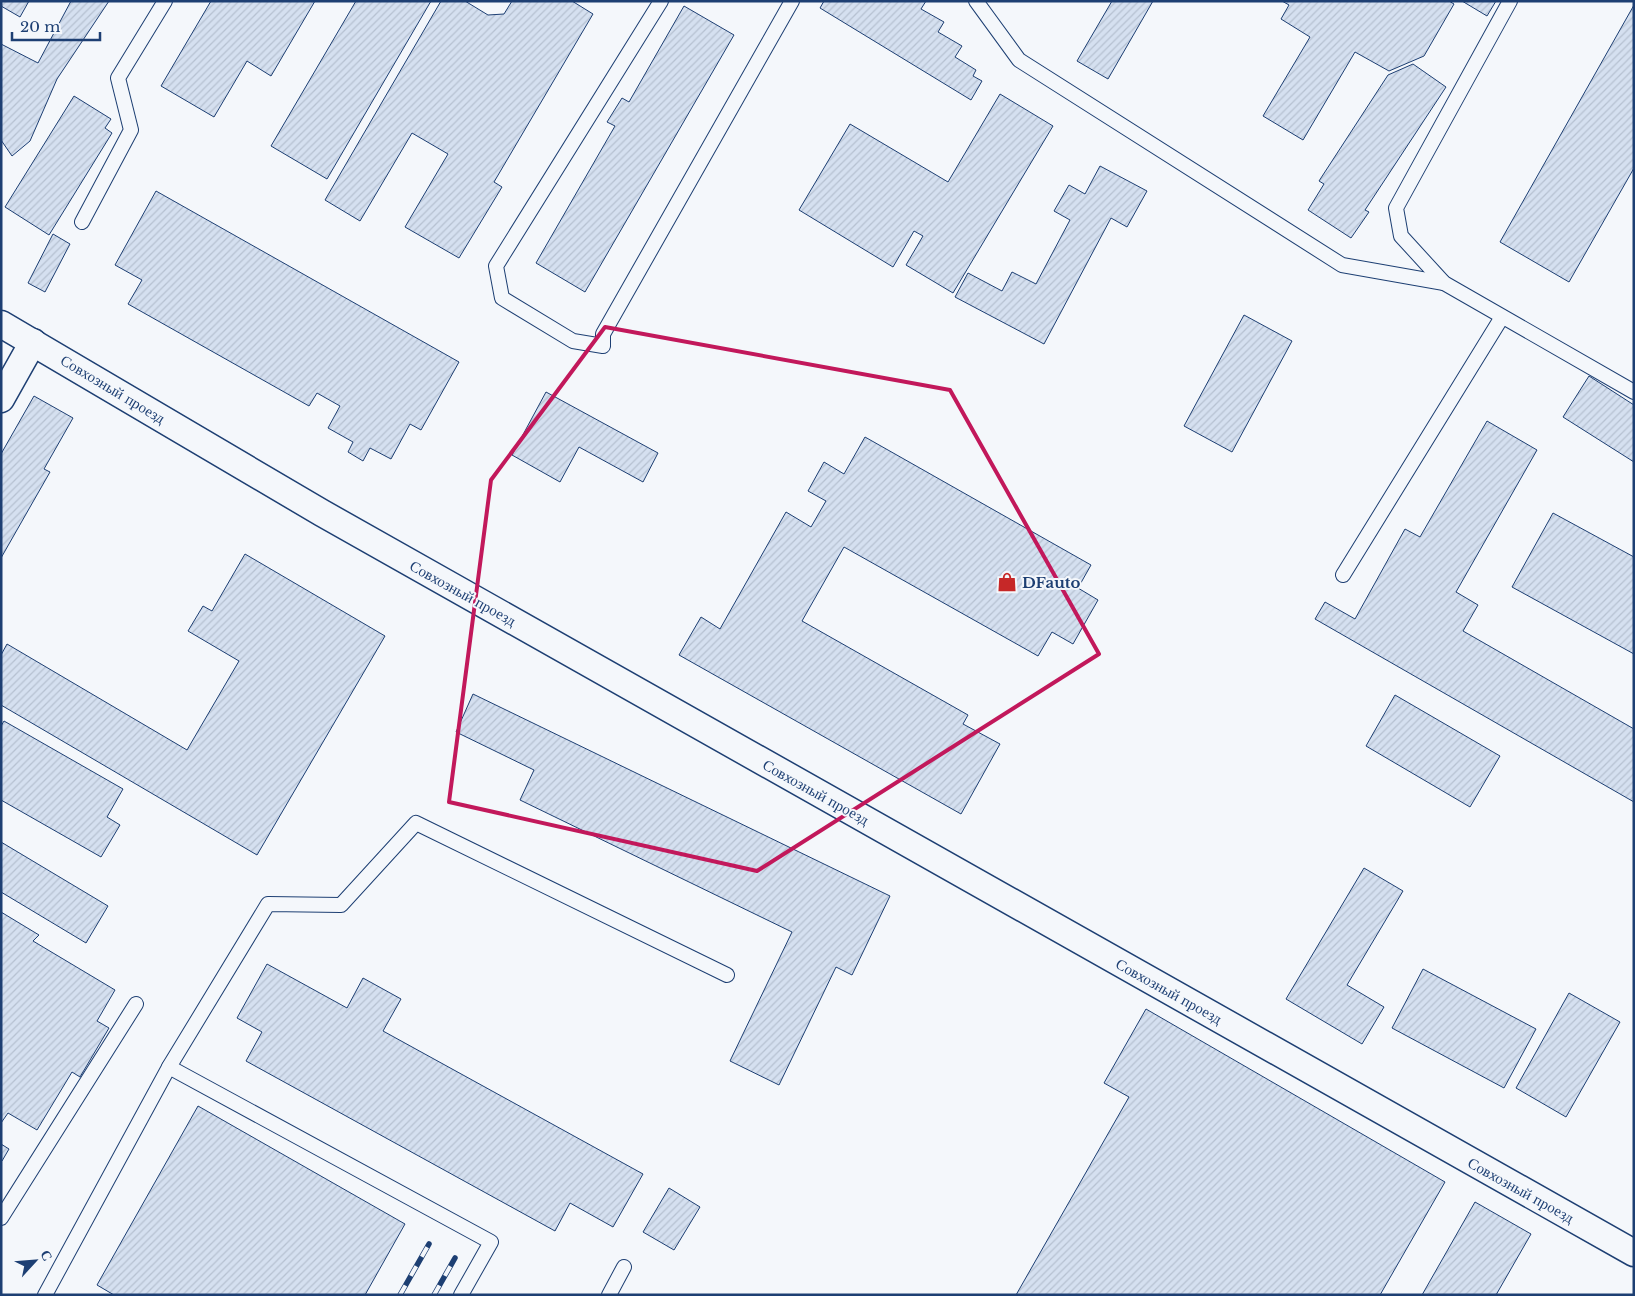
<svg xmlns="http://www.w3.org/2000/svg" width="1635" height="1296" font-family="'Libre Baskerville',serif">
<defs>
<pattern id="building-hatch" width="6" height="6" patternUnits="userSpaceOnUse" patternTransform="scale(1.25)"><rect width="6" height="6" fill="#d5e0f0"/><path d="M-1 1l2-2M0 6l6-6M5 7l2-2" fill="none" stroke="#b6c1d1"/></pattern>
</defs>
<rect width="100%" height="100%" fill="#f4f7fb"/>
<!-- building -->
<g fill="url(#building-hatch)" stroke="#1d3f73">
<polygon points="1,1 29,1 20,17 1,6"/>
<polygon points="71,1 109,1 57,79 30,141 12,156 1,140 1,44 38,63"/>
<polygon points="211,1 315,1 271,76 247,61 214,117 161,86"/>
<polygon points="356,1 431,1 327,179 271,146"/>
<polygon points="441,1 465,1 488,15 504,14 512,1 572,1 593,14 494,182 502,187 459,258 405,227 448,154 412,133 360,221 325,200"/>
<polygon points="824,1 926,1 921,9 944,22 938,32 962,46 955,57 976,70 973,76 982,81 971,100 820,8"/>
<polygon points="1112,1 1153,1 1108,79 1077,61"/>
<polygon points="1282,1 1449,1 1454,4 1424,56 1389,71 1355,52 1303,140 1263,116 1310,37 1281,19 1289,5"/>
<polygon points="1462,1 1496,1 1487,16"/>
<polygon points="1634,5 1634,168 1569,282 1500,242"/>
<polygon points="684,6 734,35 585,292 536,263 615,126 607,122 622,98 629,102"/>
<polygon points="1413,64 1446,87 1365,210 1369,212 1351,238 1308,210 1324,184 1319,181 1388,75"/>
<polygon points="1000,94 1053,126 953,293 906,265 923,236 914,231 893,267 799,210 850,124 948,182"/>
<polygon points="74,96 111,119 105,128 112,133 49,235 5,207"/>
<polygon points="1100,166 1147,191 1127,227 1111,218 1044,344 955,297 968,273 1002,291 1012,272 1036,284 1070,220 1054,211 1069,185 1085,194"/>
<polygon points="156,191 459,362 421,430 410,424 391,459 370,448 363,461 348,452 353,442 328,428 340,406 317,393 309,406 128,304 142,280 115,265"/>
<polygon points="53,234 70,244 45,292 28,283"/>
<polygon points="1244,315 1292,341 1232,452 1184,426"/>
<polygon points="1589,376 1634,405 1634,462 1563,417"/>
<polygon points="546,392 658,453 643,482 579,447 560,482 512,455"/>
<polygon points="34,396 73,418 44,469 50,472 1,558 1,454"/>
<polygon points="1487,421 1537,450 1456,592 1478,605 1463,631 1634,729 1634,802 1315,619 1325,602 1355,619 1405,529 1420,537"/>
<polygon points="865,437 1091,565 1078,588 1098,600 1073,644 1052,632 1038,656 844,547 802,621 968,715 963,724 1000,744 961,814 679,655 701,617 720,629 786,512 811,527 826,501 808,491 824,462 844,474"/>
<polygon points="1553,513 1634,557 1634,654 1512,587"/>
<polygon points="245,554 385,636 257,855 1,705 1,655 7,644 187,750 239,661 188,631 203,606 212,611"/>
<polygon points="473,694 890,896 852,975 836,967 779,1085 730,1061 792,932 520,800 534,770 456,732"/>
<polygon points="1395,695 1500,756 1470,807 1366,746"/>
<polygon points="4,721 123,789 107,817 120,825 101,857 1,800 1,726"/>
<polygon points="1,842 108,906 86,943 1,892"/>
<polygon points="1364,868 1403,891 1347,985 1384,1007 1362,1044 1286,999"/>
<polygon points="1,912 39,935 33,941 115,990 97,1021 109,1028 80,1077 72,1072 37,1130 8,1113 1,1123"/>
<polygon points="267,964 347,1008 363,978 401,999 383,1031 643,1174 613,1227 570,1203 555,1231 246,1061 262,1032 237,1018"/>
<polygon points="1423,969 1536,1029 1504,1088 1392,1028"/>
<polygon points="1569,993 1620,1022 1566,1117 1516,1088"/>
<polygon points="1146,1009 1445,1182 1380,1295 1016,1295 1129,1097 1104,1083"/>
<polygon points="198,1106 405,1224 365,1295 114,1295 97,1285"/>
<polygon points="1,1144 9,1149 2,1161 1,1160"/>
<polygon points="669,1188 700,1207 674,1250 643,1232"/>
<polygon points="1475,1202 1531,1234 1496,1295 1422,1295"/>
</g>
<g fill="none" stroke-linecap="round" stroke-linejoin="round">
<defs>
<g id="service">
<polyline points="661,1 496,266 502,298 573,341 603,346 603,334 792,1"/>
<polyline points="976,1 1019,60 1342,265 1444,283"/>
<polyline points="1510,1 1396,208 1401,236 1444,283 1634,392"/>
<polyline points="82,222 131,130 118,78 165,1"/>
<polyline points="1343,575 1502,317"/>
<polyline points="169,1067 491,1242 461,1295"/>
<polyline points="1,1218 136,1004"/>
<polyline points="45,1295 169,1067 268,904 341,905 416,823 727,975"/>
<polyline points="609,1295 624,1267"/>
</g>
<g id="minor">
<polyline points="1,324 322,513 1634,1253"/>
<polyline points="1,399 33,342"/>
</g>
</defs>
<!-- service casing -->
<use href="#service" stroke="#1d3f73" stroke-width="16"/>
<!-- minor casing -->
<use href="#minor" stroke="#1d3f73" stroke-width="29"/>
<!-- service -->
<use href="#service" stroke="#f4f7fb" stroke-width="14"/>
<!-- minor -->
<use href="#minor" stroke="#f4f7fb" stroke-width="26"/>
<defs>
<g id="rail">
<polyline points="400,1295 429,1244"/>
<polyline points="434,1295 455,1258"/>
</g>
</defs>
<!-- rail casing -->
<use href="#rail" stroke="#1d3f73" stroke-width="5.5"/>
<!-- rail -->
<use href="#rail" stroke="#f4f7fb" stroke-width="4" stroke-dasharray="11" stroke-linecap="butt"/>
</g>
<!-- marked area -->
<path fill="none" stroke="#c2185b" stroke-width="4" stroke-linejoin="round" d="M 605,327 L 950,390 L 1099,654 L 757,871 L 449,802 L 491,480 Z"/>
<!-- icons -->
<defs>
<symbol id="shop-bare" viewBox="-9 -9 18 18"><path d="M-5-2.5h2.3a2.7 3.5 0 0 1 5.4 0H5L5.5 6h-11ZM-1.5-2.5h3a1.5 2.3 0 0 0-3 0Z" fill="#c62828" stroke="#f4f7fb" stroke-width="2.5" paint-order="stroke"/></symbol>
</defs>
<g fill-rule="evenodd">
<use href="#shop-bare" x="993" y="568" width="28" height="28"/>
</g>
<g text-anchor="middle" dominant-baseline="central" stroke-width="4" stroke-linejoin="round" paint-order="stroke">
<!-- street labels -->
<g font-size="15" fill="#1d3f73" stroke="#f4f7fb">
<text transform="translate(113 389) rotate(31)">Совхозный проезд</text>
<text transform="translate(463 593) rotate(29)">Совхозный проезд</text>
<text transform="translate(816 792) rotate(29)">Совхозный проезд</text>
<text transform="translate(1169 991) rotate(29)">Совхозный проезд</text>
<text transform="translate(1521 1190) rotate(29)">Совхозный проезд</text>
</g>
<!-- poi labels -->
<g font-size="15" font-weight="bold" fill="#1d3f73" stroke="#f4f7fb" text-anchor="start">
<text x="1022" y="582">DFauto</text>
</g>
</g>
<!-- border -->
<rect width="1635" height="1296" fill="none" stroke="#1d3f73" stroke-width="5"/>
<!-- north arrow -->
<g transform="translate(35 1261) rotate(64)" stroke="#f4f7fb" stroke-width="4" paint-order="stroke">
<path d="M0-4L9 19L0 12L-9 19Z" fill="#1d3f73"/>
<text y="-8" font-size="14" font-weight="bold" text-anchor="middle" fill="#1d3f73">С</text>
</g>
<!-- scale -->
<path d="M12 32v8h88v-8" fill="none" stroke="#1d3f73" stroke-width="2.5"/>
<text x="20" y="32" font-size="15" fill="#1d3f73" stroke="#f4f7fb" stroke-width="4" paint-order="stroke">20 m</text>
</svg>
